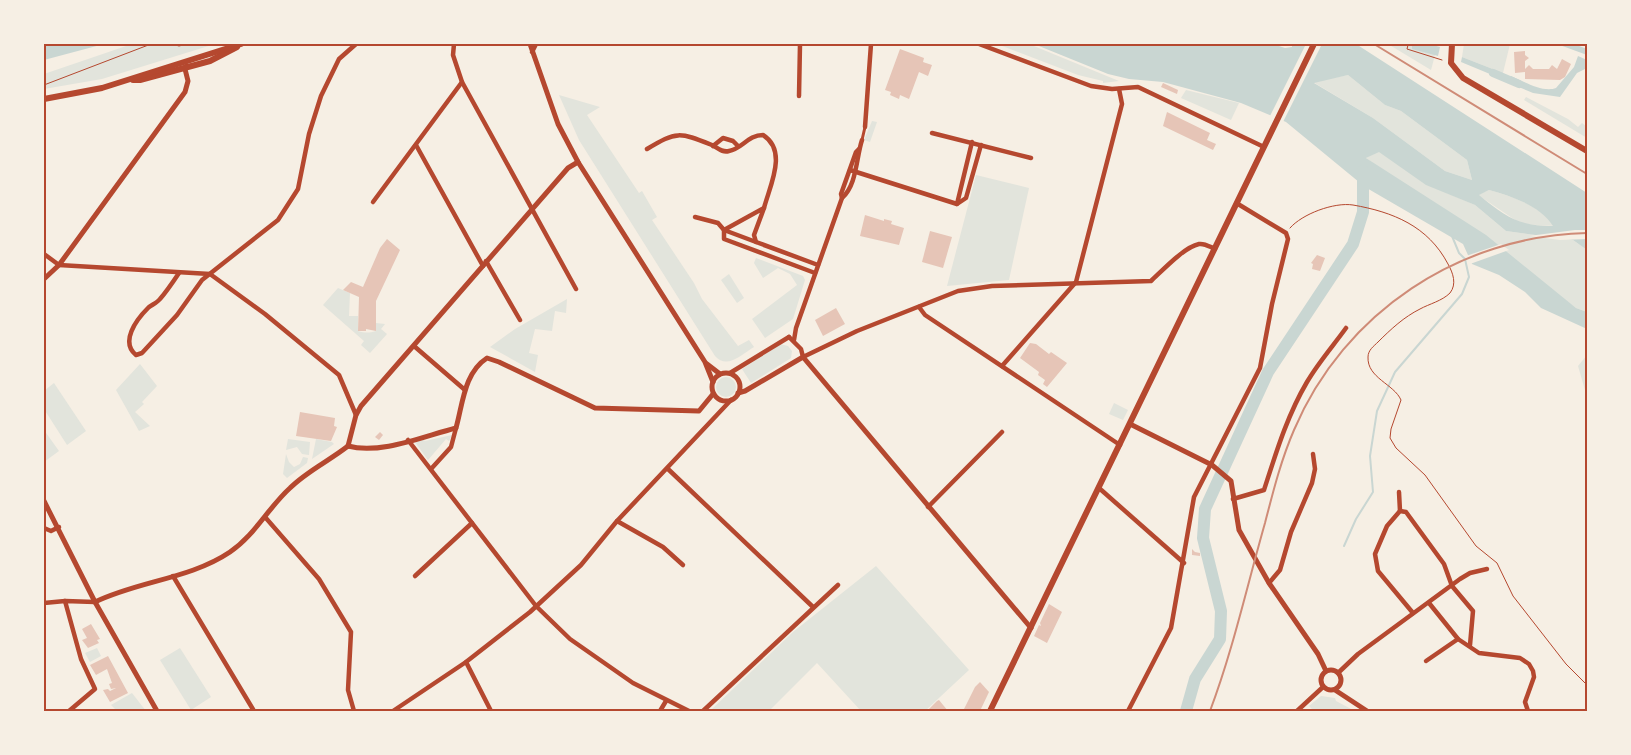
<svg xmlns="http://www.w3.org/2000/svg" width="1631" height="755" font-family="'DejaVu Sans',sans-serif">
<rect width="100%" height="100%" fill="#f6efe4"/>
<!-- green -->
<g fill="#e2e4dc">
<polygon points="132,44 215,44 102,79 44,89 44,74"/>
<polygon points="997,44 1029,44 1119,81 1103,83 1103,81 1078,75"/>
<polygon points="1388,44 1403,46 1404,44 1412,44 1435,55 1431,70"/>
<polygon points="1464,44 1510,44 1503,73 1462,57"/>
<polygon points="1348,75 1385,105 1401,111 1467,160 1472,180 1445,171 1373,118 1313,82"/>
<polygon points="1186,90 1239,103 1231,120 1181,98"/>
<path d="M 559,95 L 600,107 L 587,115 L 639,193 L 642,191 L 657,217 L 652,220 L 694,283 L 702,299 L 738,346 L 749,340 L 754,347 C 742,354 727,370 715,356 L 579,140 Z"/>
<polygon points="1526,97 1568,119 1578,127 1582,123 1587,127 1587,138 1524,100"/>
<polygon points="872,121 877,122 870,142 864,140"/>
<polygon points="1379,151 1426,184 1475,205 1506,231 1573,240 1587,250 1587,312 1576,308 1366,158"/>
<polygon points="976,175 1029,188 1009,280 947,286"/>
<path d="M 1489,190 C 1511,196 1541,206 1554,226 L 1521,224 L 1478,195 Z"/>
<polygon points="756,258 803,276 805,280 793,319 765,338 752,319 797,285 790,274 778,268 763,278 754,263"/>
<polygon points="729,274 744,298 737,303 721,280"/>
<path d="M 338,288 L 350,293 L 349,316 L 358,316 L 358,331 C 365,333 369,333 376,331 L 376,323 L 385,324 L 381,329 L 387,334 L 370,353 L 361,345 L 364,341 L 323,305 Z"/>
<polygon points="567,299 566,313 555,311 552,331 535,329 529,353 538,355 535,372 490,347 515,329"/>
<polygon points="780,344 788,346 792,351 791,358 751,383 742,369"/>
<polygon points="1587,355 1587,397 1578,366"/>
<polygon points="140,364 157,386 142,402 144,404 135,412 150,426 139,431 116,390"/>
<circle cx="726" cy="387" r="10"/>
<polygon points="54,383 86,431 67,445 44,409 44,391"/>
<polygon points="1114,403 1128,410 1123,420 1109,414"/>
<polygon points="44,430 59,451 44,462"/>
<polygon points="452,435 449,441 446,439 428,460 415,442 422,439 425,441"/>
<polygon points="288,439 310,442 309,455 302,454 297,447 286,450"/>
<polygon points="316,439 332,442 334,444 312,459"/>
<polygon points="286,454 289,462 294,467 300,464 303,457 308,458 307,463 287,478 283,474"/>
<polygon points="876,566 969,670 925,711 861,711 817,663 769,711 712,711 712,709 793,632"/>
<polygon points="97,648 101,656 90,662 85,653"/>
<polygon points="180,648 211,697 191,710 160,660"/>
<polygon points="132,693 146,711 117,711 111,705"/>
<polygon points="1321,696 1335,698 1336,701 1355,711 1314,711 1309,706"/>
</g>
<!-- water -->
<g fill="#c9d6d2" fill-rule="evenodd">
<polygon points="44,44 104,44 44,60"/>
<path d="M 1034,44 L 1273,44 L 1285,48 L 1292,47 L 1292,44 L 1356,44 L 1587,193 L 1587,250 L 1573,240 L 1506,231 L 1475,205 L 1426,185 L 1379,152 L 1366,158 L 1486,235 L 1576,308 L 1587,312 L 1587,329 L 1541,308 L 1525,292 L 1499,275 L 1472,264 L 1463,244 L 1365,187 L 1286,122 L 1241,103 L 1163,82 L 1129,79 L 1108,74 ZM 1348,75 L 1385,105 L 1401,111 L 1467,160 L 1472,180 L 1445,171 L 1373,118 L 1314,83 ZM 1489,190 C 1511,196 1541,206 1553,226 C 1518,226 1506,217 1479,195 Z"/>
<polygon points="1410,44 1429,44 1440,47 1438,56 1412,49 1412,44"/>
<polygon points="1557,44 1574,44 1587,49 1587,55"/>
<path d="M 1578,56 L 1587,60 L 1587,70 L 1585,69 L 1577,73 L 1560,97 L 1533,93 L 1509,83 L 1511,76 C 1523,81 1543,93 1556,88 L 1574,67 Z"/>
<polygon points="1462,57 1503,73 1502,79 1461,62"/>
</g>
<!-- pier -->
<g fill="#f6efe4">
<polygon points="1306,44 1322,44 1283,122 1270,116"/>
<polygon points="1575,230 1587,230 1587,239 1560,240 1529,236"/>
<polygon points="1501,244 1509,250 1470,264 1466,256"/>
</g>
<g fill="none" stroke-linecap="round" stroke-linejoin="round">
<!-- stream -->
<polyline stroke="#c9d6d2" stroke-width="2" points="1344,546 1356,519 1373,492 1370,456 1377,411 1395,372 1462,294 1469,277 1465,259 1459,253 1452,236"/>
<!-- canal -->
<polyline stroke="#c9d6d2" stroke-width="8" points="1493,73 1519,84"/>
<!-- river -->
<polyline stroke="#c9d6d2" stroke-width="12" points="1186,711 1195,679 1220,639 1221,611 1203,538 1205,509 1268,372 1353,244 1363,212 1363,171"/>
</g>
<!-- building -->
<g fill="#e6c5b7">
<polygon points="900,49 924,58 923,62 932,65 928,76 919,72 909,99 900,95 899,99 890,95 891,92 885,90"/>
<polygon points="1525,51 1525,55 1529,58 1525,61 1525,69 1529,65 1533,69 1549,69 1552,65 1557,69 1562,59 1571,64 1565,77 1560,80 1525,79 1525,72 1515,73 1514,52"/>
<polygon points="1163,83 1178,90 1177,94 1161,87"/>
<polygon points="1167,112 1210,133 1207,140 1216,144 1213,150 1163,126"/>
<polygon points="865,215 884,221 884,219 892,221 891,224 904,228 899,245 860,236"/>
<polygon points="930,231 952,237 943,268 922,262"/>
<polygon points="387,239 400,250 376,301 376,331 366,329 366,331 358,331 359,297 343,290 351,282 363,287 380,248"/>
<polygon points="1317,255 1325,258 1320,271 1312,269 1313,264 1311,263"/>
<polygon points="836,308 845,324 823,336 815,320"/>
<polygon points="1030,343 1036,344 1049,354 1051,352 1067,363 1047,387 1043,384 1045,380 1038,375 1039,372 1020,358"/>
<polygon points="300,412 335,418 334,426 337,427 331,441 296,436"/>
<polygon points="380,432 383,435 379,440 375,437"/>
<polygon points="1192,549 1195,552 1200,553 1200,556 1192,555"/>
<polygon points="1049,604 1062,612 1047,643 1034,636 1039,625 1041,626 1040,623"/>
<polygon points="91,624 100,639 97,640 99,643 88,648 82,640 87,638 82,629"/>
<polygon points="108,656 128,693 110,702 103,690 108,689 110,691 116,688 111,689 109,684 112,683 107,669 96,675 90,665"/>
<polygon points="980,682 989,692 980,711 963,711 975,687"/>
<polygon points="939,700 948,711 927,711 937,701"/>
</g>
<g fill="none" stroke-linecap="round" stroke-linejoin="round">
<!-- path -->
<g stroke="#b5482f" stroke-width="1">
<polyline points="172,44 179,46 187,44"/>
<polyline points="1408,45 1407,49 1442,60"/>
<polyline points="44,85 151,44"/>
<path d="M 1290,228 C 1302,214 1334,202 1353,205 C 1393,212 1428,226 1448,264 C 1453,273 1457,284 1450,293 C 1442,301 1429,304 1420,309 C 1404,317 1391,329 1378,342 C 1374,346 1368,350 1368,357 C 1367,378 1394,384 1401,400 L 1391,429 L 1390,438 L 1396,448 L 1425,475 L 1476,546 L 1497,563 L 1513,596 L 1566,664 L 1587,685"/>
</g>
<!-- pedestrian -->
<polyline stroke="#b5482f" stroke-width="3" points="862,140 865,127"/>
<!-- minor -->
<g stroke="#b5482f" stroke-width="4.5">
<polyline points="454,44 453,55 462,82 576,289"/>
<polyline points="979,44 1091,86 1112,89 1138,87 1264,147"/>
<polyline points="532,52 536,44"/>
<polyline points="799,96 800,44"/>
<polyline points="865,127 871,44"/>
<polyline points="932,133 1031,158"/>
<polyline points="416,145 483,266"/>
<polyline points="713,146 723,138 733,141 738,146"/>
<path d="M 647,149 C 677,131 679,132 712,145 C 718,148 722,153 729,151 C 742,149 748,135 763,135 C 788,151 770,185 764,208"/>
<polyline points="850,170 957,204 966,198 981,145"/>
<polyline points="842,198 841,194 856,152 859,149"/>
<polyline points="373,202 462,82"/>
<polyline points="957,204 972,142"/>
<polyline points="695,217 718,223 724,230 756,242"/>
<polyline points="44,254 59,265 210,274 265,314 339,375 356,415"/>
<polyline points="486,261 520,320"/>
<path d="M 179,273 C 173,282 167,291 160,299 C 157,303 151,305 148,308 C 136,320 120,342 136,355 L 142,353 L 177,315 L 202,280 L 278,220 L 298,189 L 309,134 L 321,96 L 339,59 L 356,44"/>
<polyline points="815,273 724,239 724,230 764,208 754,235 756,242 818,265"/>
<polyline points="919,307 925,315 1120,445"/>
<path d="M 789,337 L 801,349 L 803,357 L 857,331 L 958,291 L 992,286 L 1151,281 C 1162,271 1184,247 1199,244 C 1205,243 1210,247 1215,249"/>
<path d="M 794,340 L 796,328 L 842,198 C 857,185 856,158 862,140"/>
<polyline points="414,346 465,390"/>
<polyline points="1002,366 1076,282 1122,104 1119,89"/>
<polyline points="730,373 789,337"/>
<polyline points="408,440 536,606 570,639 633,683 689,711"/>
<polyline points="431,469 451,447 456,428"/>
<polyline points="668,469 813,607"/>
<polyline points="1099,488 1184,563"/>
<polyline points="1399,492 1400,511"/>
<path d="M 1233,499 L 1264,490 C 1276,453 1287,416 1307,382 C 1318,363 1333,346 1346,328"/>
<polyline points="928,507 1002,432"/>
<polyline points="265,517 319,579 351,632 348,690 354,711"/>
<polyline points="617,521 663,547 683,565"/>
<polyline points="44,528 51,531 59,527"/>
<polyline points="173,576 254,711"/>
<polyline points="415,576 472,523"/>
<polyline points="1269,583 1280,570 1291,532 1312,483 1315,469 1313,454"/>
<polyline points="65,601 81,659 95,689 69,711"/>
<polyline points="44,603 65,601 95,602"/>
<polyline points="1429,603 1458,639 1479,653 1520,658 1529,664 1533,671 1534,677 1525,702 1528,711"/>
<polyline points="1413,613 1378,571 1375,554 1387,526 1400,511 1406,512 1444,564 1452,586 1473,611 1470,645"/>
<polyline points="1426,661 1458,639"/>
<polyline points="466,662 491,711"/>
<polyline points="1338,673 1358,654 1460,579 1470,573 1487,569"/>
<polyline points="393,711 466,662 530,612 581,565 617,521 731,400"/>
<polyline points="660,711 666,701"/>
<polyline points="703,711 838,585"/>
<polyline points="1128,711 1171,628 1194,497 1260,368 1272,304 1288,239 1286,233 1238,204"/>
<polyline points="1297,711 1323,687"/>
</g>
<!-- tertiary -->
<g stroke="#b5482f" stroke-width="5">
<polyline points="530,44 558,124 578,162 705,362 713,382"/>
<polyline points="44,279 59,265 185,92 188,81 185,69 187,66"/>
<polyline points="707,364 720,374"/>
<circle cx="726" cy="387" r="14"/>
<polyline points="738,393 745,391 803,357 1031,628"/>
<polyline points="1130,424 1212,465 1231,481 1239,530 1269,583 1318,654 1326,671"/>
<path d="M 348,446 C 380,455 424,436 456,428 C 463,403 464,373 487,358 L 499,362 L 595,408 L 699,411 L 713,394"/>
<polyline points="348,446 356,415 361,406 568,168 578,162"/>
<polyline points="44,501 95,602 157,711"/>
<path d="M 95,602 C 138,581 190,579 230,552 C 255,535 268,508 290,488 C 307,471 329,461 348,446"/>
<circle cx="1331" cy="680" r="10"/>
<polyline points="1335,690 1367,711"/>
</g>
<!-- secondary -->
<g stroke="#b5482f" stroke-width="6">
<polyline points="1452,44 1451,63 1463,78 1587,151"/>
<polyline points="133,80 140,80 210,61 237,47"/>
<polyline points="44,99 102,88 241,44"/>
<polyline points="990,711 1314,44"/>
</g>
<!-- rail -->
<g stroke="#cf8b77" stroke-width="2">
<polyline points="1374,44 1587,174"/>
<path d="M 1210,711 C 1233,650 1247,586 1265,523 C 1273,492 1281,460 1294,430 C 1344,312 1460,236 1587,233"/>
</g>
</g>
<!-- border -->
<rect width="1631" height="755" fill="none" stroke="#f6efe4" stroke-width="90"/>
<rect x="45" y="45" width="1541" height="665" fill="none" stroke="#b5482f" stroke-width="2"/>
</svg>
